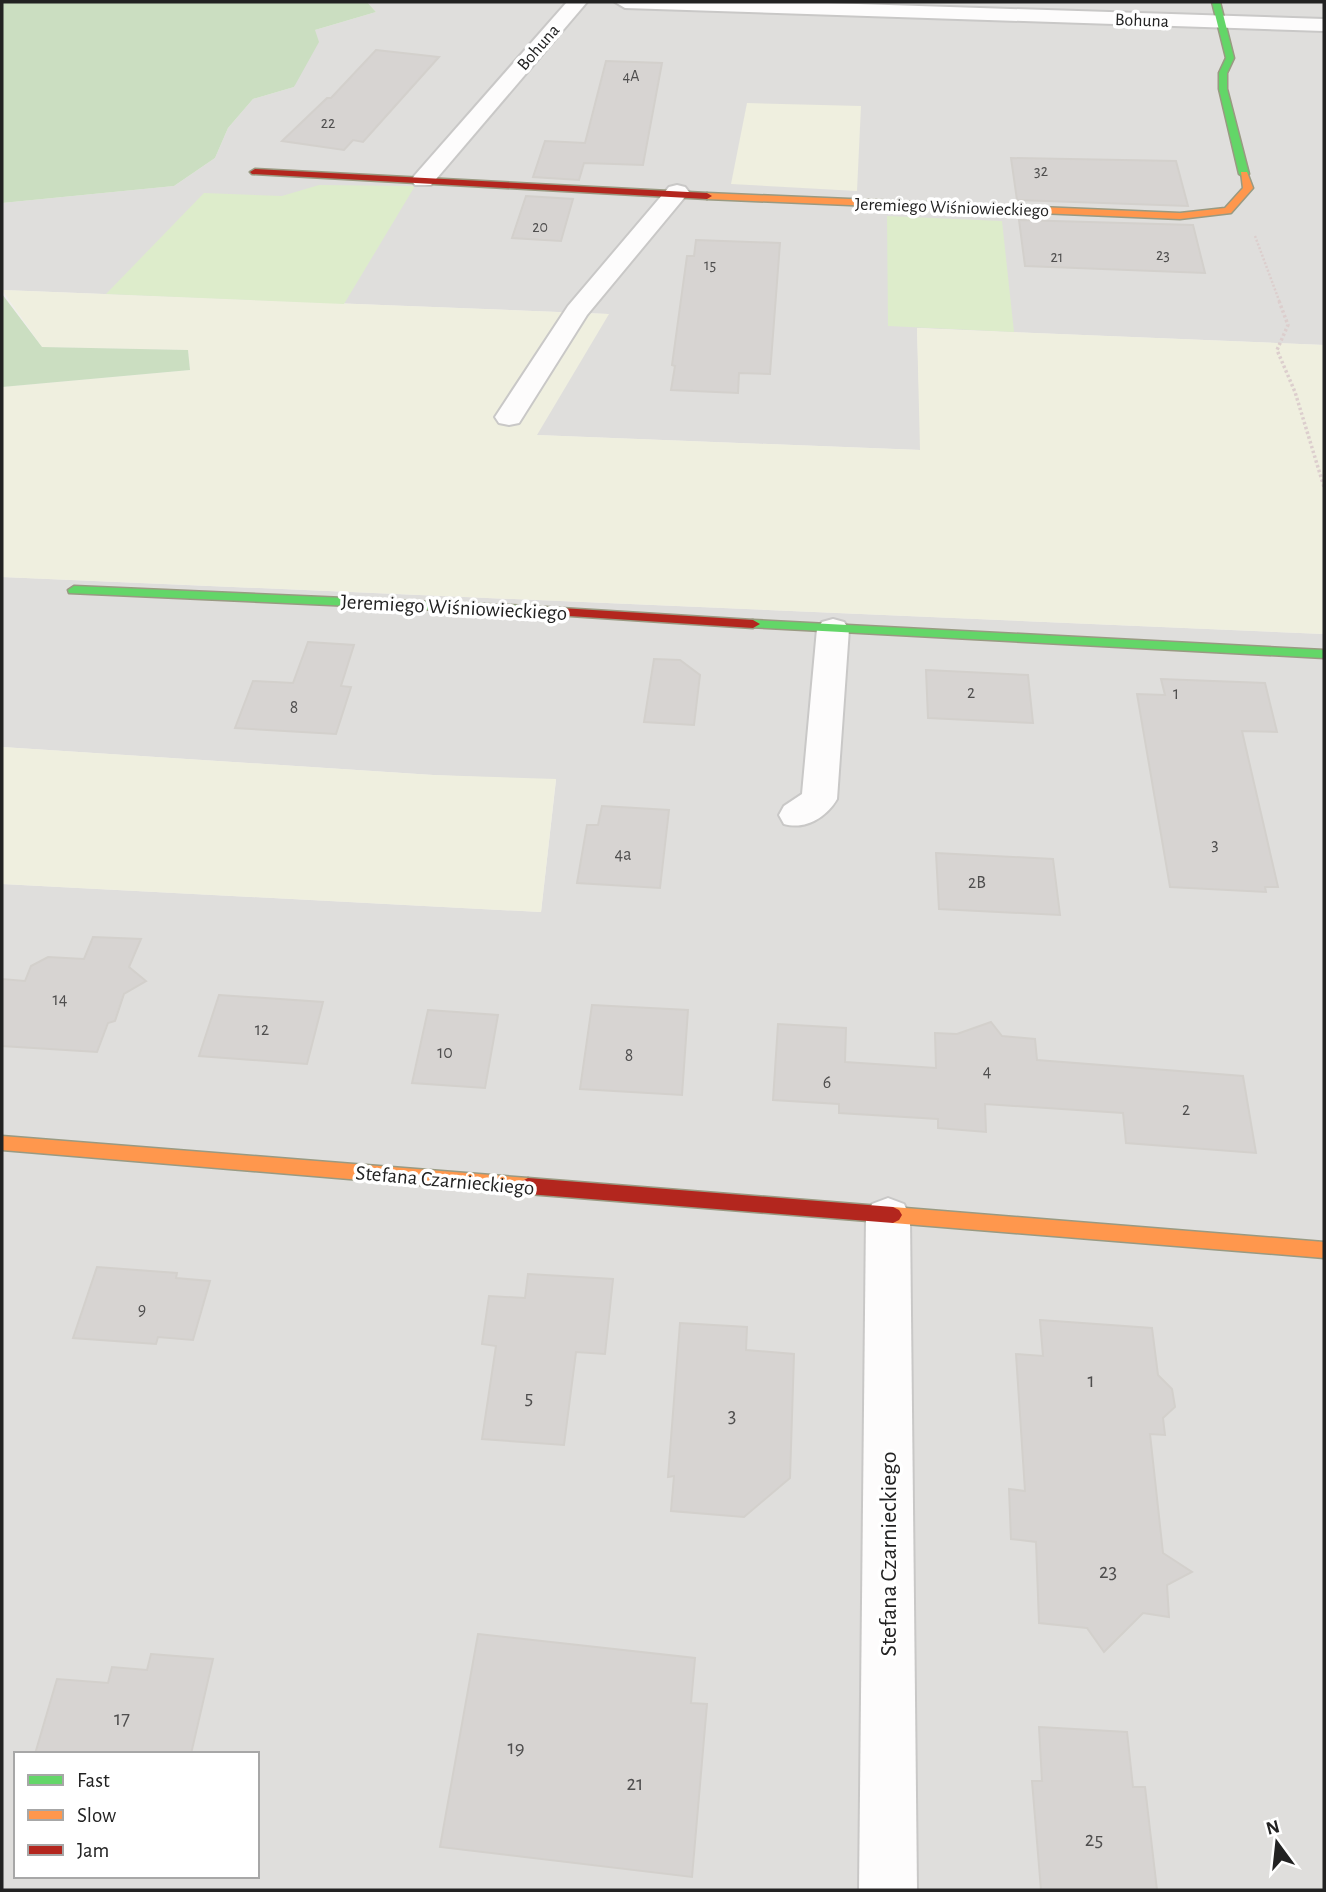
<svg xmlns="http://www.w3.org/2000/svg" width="1326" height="1892" font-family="'Alegreya Sans',sans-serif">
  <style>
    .residential { fill: #dfdedc; fill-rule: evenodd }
    .farmland { fill: #efefdf }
    .grass { fill: #ddeccb }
    .forest { fill: #cbdec1 }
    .building { fill: #d7d4d2; stroke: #d3d0cc; stroke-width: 2 }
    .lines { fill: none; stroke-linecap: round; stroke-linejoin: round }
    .street-casing { stroke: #c9c8c7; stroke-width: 4 }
    .fast-casing { stroke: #999a82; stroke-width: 3 }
    .slow-casing { stroke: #999a82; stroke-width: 3 }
    .jam-casing { stroke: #999a82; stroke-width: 3 }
    .path-far1 { stroke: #dccecd; stroke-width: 2.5; stroke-dasharray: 2 2; stroke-linecap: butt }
    .path { stroke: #dccecd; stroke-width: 3.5; stroke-dasharray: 2.5 2.5; stroke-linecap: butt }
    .street { fill: #fdfcfc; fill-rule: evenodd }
    .fast { fill: #63d668; fill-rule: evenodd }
    .slow { fill: #ff974d; fill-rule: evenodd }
    .jam { fill: #b3261e; fill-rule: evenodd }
    .labels { text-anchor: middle; stroke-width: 7; stroke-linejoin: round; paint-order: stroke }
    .far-number-label { font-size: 16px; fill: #4f4e4e }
    .far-street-label { font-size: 18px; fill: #222; stroke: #fff }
    .number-label { font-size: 18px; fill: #4f4e4e }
    .street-label { font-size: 21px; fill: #222; stroke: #fff }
    .near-number-label { font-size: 21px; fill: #4f4e4e }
    .near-street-label { font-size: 24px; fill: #222; stroke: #fff }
  </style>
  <rect width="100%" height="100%" fill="#f0eeeb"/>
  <g class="residential">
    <path d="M367,2H1324V345L917,328L921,450L536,435L608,314L2,290V203L174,186L215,158L228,128L253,99L294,87L315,30L376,12Z"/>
    <path d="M2,577L1324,634V1890H2V884L541,912L556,780L433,775L2,747ZM16,1754H257V1876H16Z"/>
  </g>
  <g class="farmland">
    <path d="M747,103L861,106L857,191L731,184Z"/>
    <path d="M2,290L609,314L537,435L920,450L917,328L1324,345V634L2,577V387L190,370L188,350L42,347Z"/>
    <path d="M2,747L433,775L556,779L541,912L2,884Z"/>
  </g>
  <g class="grass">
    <path d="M319,185L415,186L344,304L106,294L204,193L282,196Z"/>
    <path d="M887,216L1002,221L1014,332L888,326Z"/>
  </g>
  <g class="forest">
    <path d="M2,2H367L376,12L315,30L319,42L294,87L253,99L228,128L215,158L174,186L2,203Z"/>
    <path d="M2,294L42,347L188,350L190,370L2,387Z"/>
  </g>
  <g class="building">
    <path d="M376,50L439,57L363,142L353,140L344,150L282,141L327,98H331Z"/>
    <path d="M606,61L662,63L643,165L584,163L579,180L533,177L545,141L585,143Z"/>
    <path d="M1011,158L1176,161L1188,206L1017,200Z"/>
    <path d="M526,196L573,199L561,241L512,238Z"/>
    <path d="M1019,220L1193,225L1205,273L1025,266Z"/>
    <path d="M696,240L780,243L770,374L739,373L738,393L671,390L675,366L672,365L687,256H694Z"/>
    <path d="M308,642L354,645L341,686L351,687L336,734L235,728L253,681L293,683Z"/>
    <path d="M654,659L680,660L700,675L694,725L644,722Z"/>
    <path d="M926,670L1028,675L1033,723L928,718Z"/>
    <path d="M1161,679L1265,683L1277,732L1242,731L1278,887H1265L1266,892L1170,887L1137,694L1165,695Z"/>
    <path d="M602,806L669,810L660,888L577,883L587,825H598Z"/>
    <path d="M936,853L1053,859L1060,915L939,909Z"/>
    <path d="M93,937L141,939L129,967L146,981L124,994L115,1021L108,1023L97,1052L2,1046V979L25,981L31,966L48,957L84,959Z"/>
    <path d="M219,995L323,1002L307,1064L199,1056Z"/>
    <path d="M592,1005L688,1010L682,1095L580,1089Z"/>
    <path d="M428,1010L498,1015L485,1088L412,1083Z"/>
    <path d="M991,1022L1002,1036L1035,1039L1037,1060L1243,1076L1256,1153L1126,1143L1123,1113L985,1104L986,1132L938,1128V1119L839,1113V1104L773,1100L778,1024L846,1028L845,1062L936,1068L935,1033L957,1034Z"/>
    <path d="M97,1267L177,1273L176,1278L210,1281L193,1340L158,1337L156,1344L73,1338Z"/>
    <path d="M528,1274L613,1279L605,1354L576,1352L564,1445L482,1439L496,1346L482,1344L489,1296L525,1298Z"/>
    <path d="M1040,1320L1152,1328L1158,1375L1172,1389L1175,1407L1163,1418L1165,1435L1150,1434L1163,1553L1192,1572L1167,1585L1169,1617L1143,1613L1104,1652L1087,1628L1039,1623L1036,1542L1011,1539L1009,1489L1025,1491L1016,1354L1043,1356Z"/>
    <path d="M680,1323L747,1327L746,1350L794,1354L790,1478L744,1517L671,1511L674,1476L668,1477Z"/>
    <path d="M478,1634L695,1658L691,1703L707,1704L692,1877L440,1847Z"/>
    <path d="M151,1654L213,1659L191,1754H35L57,1679L108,1683L112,1667L147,1670Z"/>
    <path d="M1039,1727L1127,1732L1133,1787H1145L1157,1890H1041L1032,1781H1042Z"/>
  </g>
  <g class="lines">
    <g class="street-casing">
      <g id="street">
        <path d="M567,2H587L431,185H415L411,180L415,175Z"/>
        <path d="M615,2H797L1324,19V31L625,8Z"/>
        <path d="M677,185L685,187L689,192L587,315L519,423L509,425L499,423L495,417L568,306L669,187Z"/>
        <path d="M833,619L844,622L849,629L837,799C826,818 805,830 784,824L779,815L784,806L802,794L817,629L822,622Z"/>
        <path d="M888,1198L904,1204L910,1217L917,1890H859L866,1217L872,1204Z"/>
      </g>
    </g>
    <g class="fast-casing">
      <g id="fast">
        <path d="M1212,2H1220L1234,58L1227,73V89L1249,174L1244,177L1239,174L1219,89V73L1226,58Z"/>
        <path d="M74,586L529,606L535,610L529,614L69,593L68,590Z"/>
        <path d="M753,620L1324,650V658L748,627V621Z"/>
      </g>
    </g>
    <g class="slow-casing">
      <g id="slow">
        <path d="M1241,172H1247L1253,188L1231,213L1180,219L707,199L702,196L707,193L1180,213L1225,208L1243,188Z"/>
        <path d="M2,1136L528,1178L534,1181L537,1186L534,1191L528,1194L2,1150Z"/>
        <path d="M893,1207L1324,1242V1258L893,1223L887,1220L884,1215L887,1210Z"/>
      </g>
    </g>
    <g class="jam-casing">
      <g id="jam">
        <path d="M255,169L707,193L712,196L707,199L252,174L250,172Z"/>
        <path d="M529,606L753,620L760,624L753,628L524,613V607Z"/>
        <path d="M528,1178L893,1207L899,1210L902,1215L899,1220L893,1223L528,1194L522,1191L519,1186L522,1181Z"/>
      </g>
    </g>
    <path class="path-far1" d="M1255,236L1280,303"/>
    <path class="path" d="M1279,301L1288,325L1277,350L1295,392L1324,487"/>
    <use href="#street" class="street"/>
    <use href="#fast" class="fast"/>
    <use href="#slow" class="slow"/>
    <use href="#jam" class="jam"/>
  </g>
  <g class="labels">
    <g class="far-number-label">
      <text x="631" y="81">4A</text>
      <text x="328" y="128">22</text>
      <text x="1041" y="176">32</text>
      <text x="540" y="232">20</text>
      <text x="1163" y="260">23</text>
      <text x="1057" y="262">21</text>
      <text x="710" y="270">15</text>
    </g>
    <g class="far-street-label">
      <text transform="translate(1142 20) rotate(2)" y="6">Bohuna</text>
      <text transform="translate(538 47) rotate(-49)" y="6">Bohuna</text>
      <text transform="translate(952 207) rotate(2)" y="6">Jeremiego Wiśniowieckiego</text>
    </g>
    <g class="number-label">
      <text x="971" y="698">2</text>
      <text x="1176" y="699">1</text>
      <text x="294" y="713">8</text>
      <text x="1215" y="850">3</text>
      <text x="623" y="860">4a</text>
      <text x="977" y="888">2B</text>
      <text x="60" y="1005">14</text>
      <text x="262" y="1035">12</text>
      <text x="445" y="1058">10</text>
      <text x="629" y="1061">8</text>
      <text x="987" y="1077">4</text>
      <text x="827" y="1088">6</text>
      <text x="1186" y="1115">2</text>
      <text x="142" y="1315">9</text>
    </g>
    <g class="street-label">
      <text transform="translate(454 607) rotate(3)" y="7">Jeremiego Wiśniowieckiego</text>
      <text transform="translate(445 1180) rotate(5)" y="7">Stefana Czarnieckiego</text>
    </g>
    <g class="near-number-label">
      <text x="1091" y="1387">1</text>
      <text x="529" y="1404">5</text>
      <text x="732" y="1422">3</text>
      <text x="1108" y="1578">23</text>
      <text x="122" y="1725">17</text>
      <text x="516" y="1754">19</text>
      <text x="635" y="1790">21</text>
      <text x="1094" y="1846">25</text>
    </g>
    <g class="near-street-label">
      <text transform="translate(888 1554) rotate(-90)" y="8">Stefana Czarnieckiego</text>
    </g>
  </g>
  <rect width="1326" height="1892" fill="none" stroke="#222222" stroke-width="7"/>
  <rect x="14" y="1752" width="245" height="126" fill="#ffffff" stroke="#a7a7a7" stroke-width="2"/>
  <rect x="28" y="1775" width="35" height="10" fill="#63d668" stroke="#a7a7a7" stroke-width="2"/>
  <text x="77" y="1787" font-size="21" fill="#222222">Fast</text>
  <rect x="28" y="1810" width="35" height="10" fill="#ff974d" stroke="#a7a7a7" stroke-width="2"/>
  <text x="77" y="1822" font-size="21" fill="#222222">Slow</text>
  <rect x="28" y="1845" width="35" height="10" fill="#b3261e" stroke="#a7a7a7" stroke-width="2"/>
  <text x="77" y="1857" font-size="21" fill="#222222">Jam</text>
  <g transform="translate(1277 1843) rotate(345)" stroke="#ffffff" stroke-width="5" paint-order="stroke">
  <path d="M0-5L12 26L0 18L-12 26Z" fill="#222222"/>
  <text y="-10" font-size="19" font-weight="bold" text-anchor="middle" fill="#222222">N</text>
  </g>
</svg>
